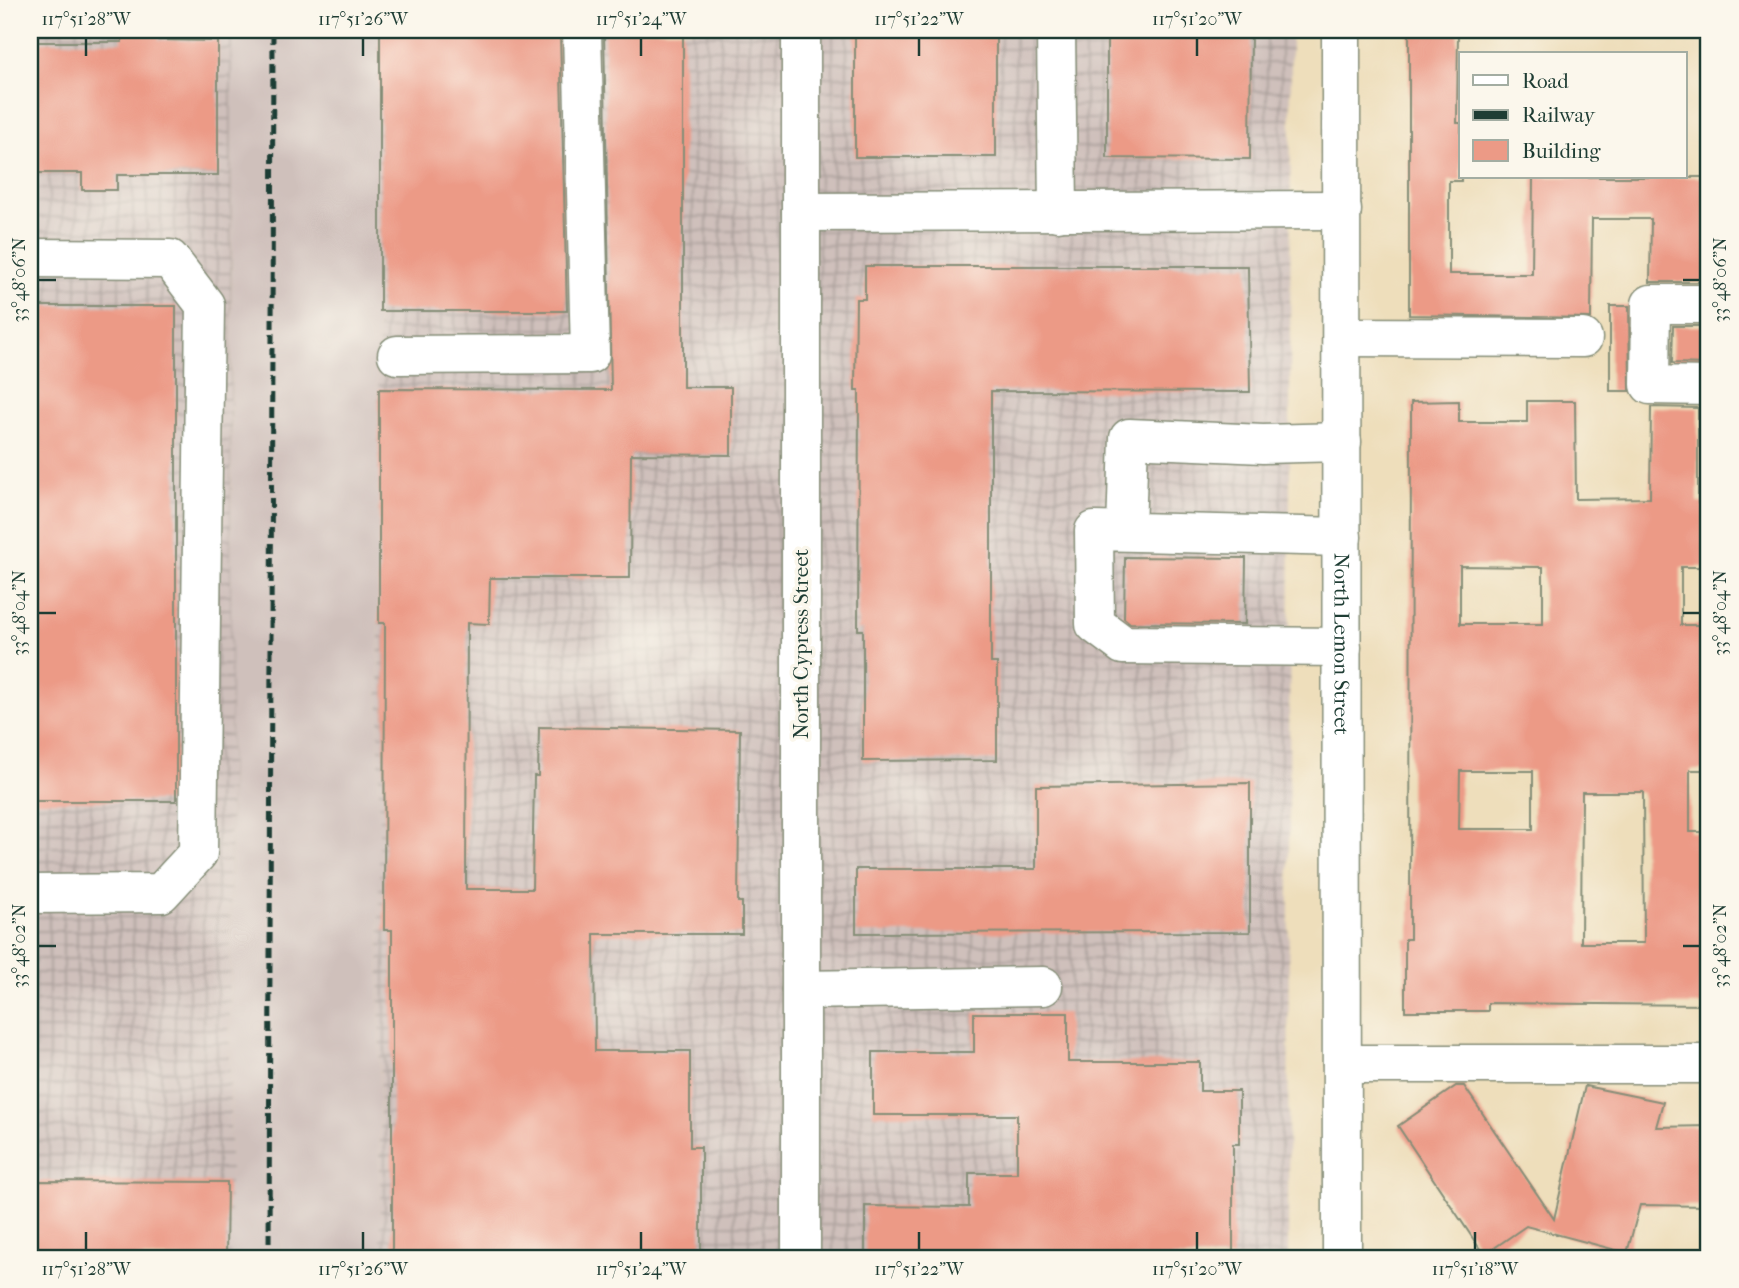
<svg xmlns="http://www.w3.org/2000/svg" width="1739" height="1288" font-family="'IM FELL French Canon',serif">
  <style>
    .industrial { fill: url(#industrial-grid) }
    .railway { fill: #cfc0bb }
    .building { fill: #ec9a86; fill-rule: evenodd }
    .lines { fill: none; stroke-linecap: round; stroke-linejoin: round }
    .minor-casing { stroke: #868e78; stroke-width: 41 }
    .minor { stroke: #fff; stroke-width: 38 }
    .rail { stroke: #1f3d34; stroke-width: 5; stroke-dasharray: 10 5; stroke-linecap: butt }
    .ticks { fill: none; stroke: #1f3d34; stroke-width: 2.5 }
    .labels { text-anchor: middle; stroke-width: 7; stroke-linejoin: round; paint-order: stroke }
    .street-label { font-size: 21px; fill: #1f3d34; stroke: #fbf7ec }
    .neatline { fill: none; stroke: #1f3d34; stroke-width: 2.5 }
    .ticks-label { font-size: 18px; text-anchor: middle; fill: #1f3d34 }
  </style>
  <defs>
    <pattern id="industrial-grid" width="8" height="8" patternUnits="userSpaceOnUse" patternTransform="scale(1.75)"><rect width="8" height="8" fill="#cfc0bb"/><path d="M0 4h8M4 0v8" fill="none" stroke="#a79d99"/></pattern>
  </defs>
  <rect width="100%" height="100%" fill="#fbf7ec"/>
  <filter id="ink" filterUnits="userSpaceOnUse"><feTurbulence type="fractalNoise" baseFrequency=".0143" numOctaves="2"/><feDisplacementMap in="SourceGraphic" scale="14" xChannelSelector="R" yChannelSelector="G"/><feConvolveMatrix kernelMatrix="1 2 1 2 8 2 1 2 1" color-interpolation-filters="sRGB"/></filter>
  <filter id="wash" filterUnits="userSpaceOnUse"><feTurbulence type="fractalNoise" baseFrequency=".00686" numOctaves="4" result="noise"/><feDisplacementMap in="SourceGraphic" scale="28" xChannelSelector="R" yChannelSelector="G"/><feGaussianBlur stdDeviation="1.57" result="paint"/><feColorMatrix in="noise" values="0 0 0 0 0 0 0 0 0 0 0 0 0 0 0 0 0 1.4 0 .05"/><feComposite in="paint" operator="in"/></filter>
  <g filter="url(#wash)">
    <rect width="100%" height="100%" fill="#eedebb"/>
    <g class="industrial">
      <path d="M30,30H232L230,1258H30Z"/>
      <path d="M377,30H1291L1288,1258H380Z"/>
    </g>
    <path class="railway" d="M232,30H377L380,1258H230Z"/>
    <g id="blocks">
      <g class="building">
        <path d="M122,30H159V40L218,41V175H117V190H82V173H30V42H122Z"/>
        <path d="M610,30H683V387H731V455L631,454L630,578H490L489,624L467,623L466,889H532L534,776H538L539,727L740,730L738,902H742V934H594L595,1051H690V1147H701V1258H392V930H384L385,623H379V389L611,390L604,33H610Z"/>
        <rect x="855" y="30" width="141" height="127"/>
        <path d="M1107,30H1251L1250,159L1107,158Z"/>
        <path d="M1409,30H1458L1457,123H1461V181H1449V274H1532L1533,177H1709V282H1650L1651,219H1592L1591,318L1409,315Z"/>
        <path d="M380,33H560L567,311H380Z"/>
        <path d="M865,266H1248L1250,392L991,391V663H997V760L863,761V630H858L859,390H855L856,299H865Z"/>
        <rect x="30" y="306" width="146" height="495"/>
        <path d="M1610,306H1629L1630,391H1610Z"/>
        <path d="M1673,326H1709V364L1672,363Z"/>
        <path d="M1459,401V422H1527V401H1575L1576,499L1650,498L1651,407L1698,408V503H1709V567H1681V625H1709V770H1690V832H1709L1708,1005L1488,1003V1011H1405V939H1410L1411,402ZM1460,566L1543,567V624H1460ZM1460,771H1533V829H1459ZM1582,792H1643L1644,943H1581Z"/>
        <path d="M1125,557L1246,558L1245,624L1130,623L1124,618Z"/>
        <path d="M1250,783V932L856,933V869H1036V786Z"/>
        <path d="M974,1013H1068V1062H1200V1091H1239V1144H1233V1257L865,1258V1206L969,1207V1173H1017V1115H873V1052H974Z"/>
        <path d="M1456,1086H1464L1554,1219L1585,1086L1663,1102L1656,1127L1709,1126V1206L1640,1205L1627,1253L1526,1226L1484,1255L1398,1126Z"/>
        <path d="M30,1181L227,1182L226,1258H30Z"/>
      </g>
    </g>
  </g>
  <g filter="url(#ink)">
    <use href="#blocks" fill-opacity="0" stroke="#868e78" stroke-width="2"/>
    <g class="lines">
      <g class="minor-casing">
        <g id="minor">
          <path d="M801,30V1258"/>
          <path d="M1056,30L1058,212"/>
          <path id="s1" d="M1341,30L1342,1258"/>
          <path d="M801,212L1342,210"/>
          <path d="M30,258L170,259L205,305L198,853L161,893L30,894"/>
          <path d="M1709,304H1651L1650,385L1709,386"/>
          <path d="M1342,337L1583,338"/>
          <path d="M397,355L590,354L582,30"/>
          <path d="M1126,531L1129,438L1263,444L1342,442"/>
          <path d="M1342,537L1094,531L1095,624L1123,645L1342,647"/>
          <path d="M801,990L1043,986"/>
          <path d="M1342,1064H1709"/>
        </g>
      </g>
      <use href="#minor" class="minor"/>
      <path class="rail" d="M269,1258L273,30"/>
    </g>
  </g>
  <path class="ticks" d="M86,38V56M363,38V56M641,38V56M919,38V56M1197,38V56M38,280H56M1683,280H1700M38,613H56M1683,613H1700M38,946H56M1683,946H1700M86,1232V1250M363,1232V1250M641,1232V1250M919,1232V1250M1197,1232V1250M1475,1232V1250"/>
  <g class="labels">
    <g class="street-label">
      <text transform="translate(801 644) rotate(-90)" y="7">North Cypress Street</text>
      <text dy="7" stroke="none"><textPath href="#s1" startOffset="614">North Lemon Street</textPath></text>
    </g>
  </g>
  <rect width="1739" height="1288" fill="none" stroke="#fbf7ec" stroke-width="77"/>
  <rect x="1459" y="52" width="228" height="126" fill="#fbf7ec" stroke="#a3ada2" stroke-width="2"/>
  <rect x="1473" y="75" width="35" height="10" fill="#ffffff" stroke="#a3ada2" stroke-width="2"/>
  <text x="1522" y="88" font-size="21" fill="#1f3d34">Road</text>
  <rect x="1473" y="110" width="35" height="10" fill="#1f3d34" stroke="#a3ada2" stroke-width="2"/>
  <text x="1522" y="122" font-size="21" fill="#1f3d34">Railway</text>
  <rect x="1473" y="140" width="35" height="21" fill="#ec9a86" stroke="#a3ada2" stroke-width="2"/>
  <text x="1522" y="158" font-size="21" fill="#1f3d34">Building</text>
  <rect x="38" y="38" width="1662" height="1212" class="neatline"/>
  <g class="ticks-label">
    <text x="86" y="25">117°51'28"W</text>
    <text x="363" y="25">117°51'26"W</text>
    <text x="641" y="25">117°51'24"W</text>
    <text x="919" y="25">117°51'22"W</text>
    <text x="1197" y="25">117°51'20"W</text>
    <text transform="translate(19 280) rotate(-90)" y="6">33°48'06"N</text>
    <text transform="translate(1720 280) rotate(-90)" y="6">33°48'06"N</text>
    <text transform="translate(19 613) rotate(-90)" y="6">33°48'04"N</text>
    <text transform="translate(1720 613) rotate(-90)" y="6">33°48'04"N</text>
    <text transform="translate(19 946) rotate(-90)" y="6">33°48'02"N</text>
    <text transform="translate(1720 946) rotate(-90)" y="6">33°48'02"N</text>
    <text x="86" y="1275">117°51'28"W</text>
    <text x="363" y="1275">117°51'26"W</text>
    <text x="641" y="1275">117°51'24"W</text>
    <text x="919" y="1275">117°51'22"W</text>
    <text x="1197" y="1275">117°51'20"W</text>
    <text x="1475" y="1275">117°51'18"W</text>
  </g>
</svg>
